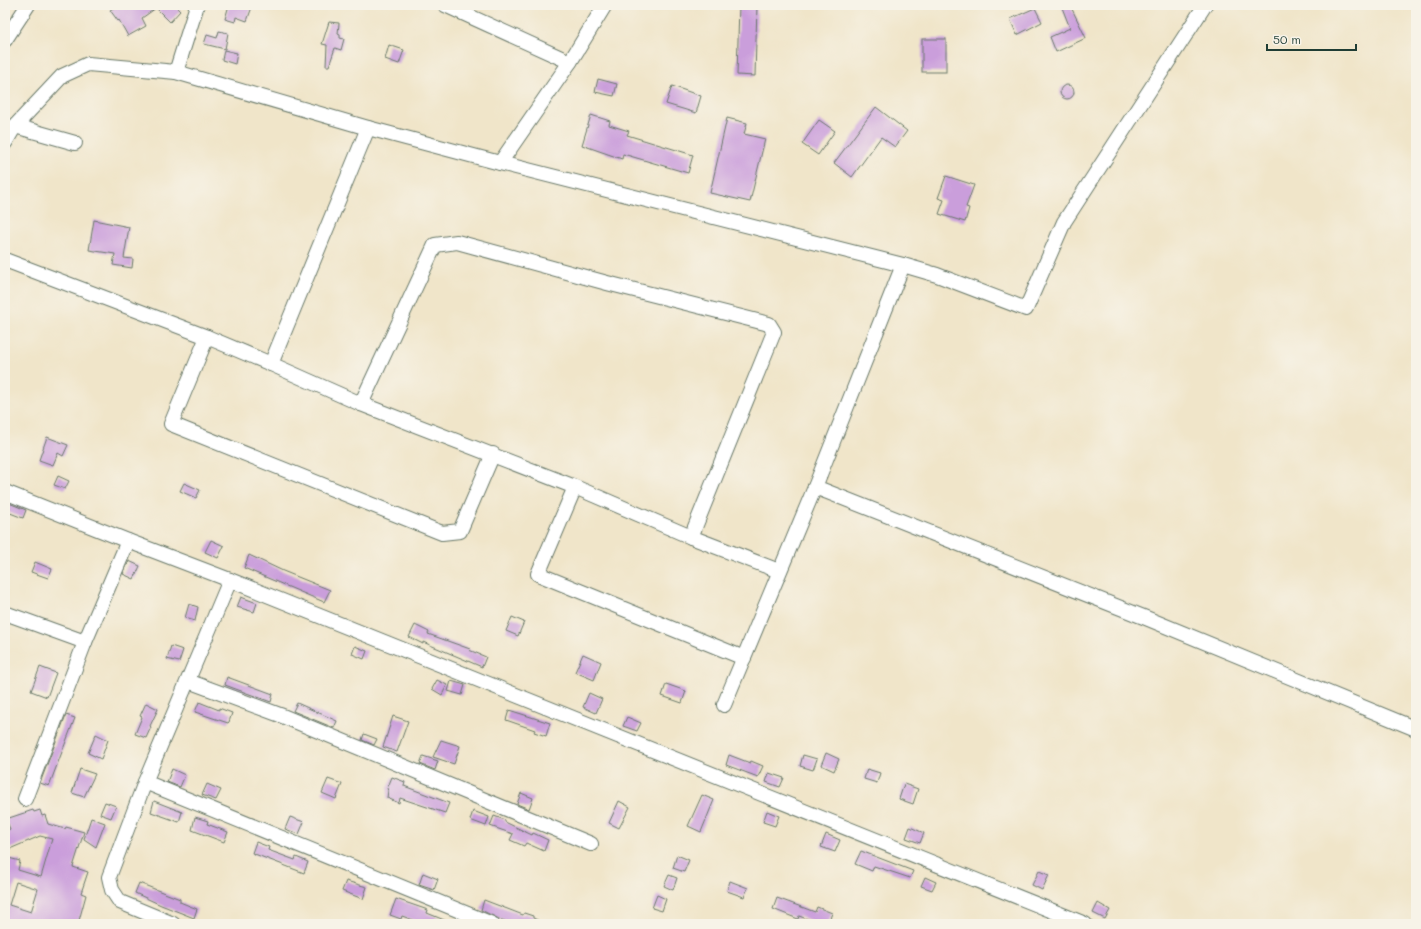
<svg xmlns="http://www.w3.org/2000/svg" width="1421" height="929" font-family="Mali,sans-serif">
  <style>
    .building { fill: #ca9edb; fill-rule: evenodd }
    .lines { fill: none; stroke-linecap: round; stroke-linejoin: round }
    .minor-casing { stroke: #687868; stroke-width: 16 }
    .minor { stroke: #fff; stroke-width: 14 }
  </style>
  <rect width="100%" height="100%" fill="#f7f3e8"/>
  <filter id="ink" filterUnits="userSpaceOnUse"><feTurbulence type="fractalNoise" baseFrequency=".025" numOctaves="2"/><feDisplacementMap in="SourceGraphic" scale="8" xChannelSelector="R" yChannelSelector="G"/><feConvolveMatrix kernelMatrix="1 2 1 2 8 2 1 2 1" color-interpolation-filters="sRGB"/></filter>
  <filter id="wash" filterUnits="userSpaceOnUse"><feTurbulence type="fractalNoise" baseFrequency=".012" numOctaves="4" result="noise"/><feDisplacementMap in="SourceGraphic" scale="16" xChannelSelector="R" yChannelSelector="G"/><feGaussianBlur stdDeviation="0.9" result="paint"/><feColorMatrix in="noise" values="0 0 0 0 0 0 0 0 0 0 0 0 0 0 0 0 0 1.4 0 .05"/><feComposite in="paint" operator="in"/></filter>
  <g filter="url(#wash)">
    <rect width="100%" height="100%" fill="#f0e5c9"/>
    <g id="blocks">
      <g class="building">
        <path d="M118,5H174L180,11L170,22L156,8L142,18L146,26L128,36L119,20L118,21L110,10Z"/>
        <path d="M229,5H245L252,7L247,21L236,17L235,22L225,19Z"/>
        <path d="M739,5H757L755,76L737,75Z"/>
        <path d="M1061,5H1070L1086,38L1056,52L1050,37L1070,28Z"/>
        <path d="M1035,8L1042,22L1017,35L1010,19Z"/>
        <path d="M329,22L339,23L338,34L340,35V38L344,39L341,50L335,48L329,66H326L327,45L322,44Z"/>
        <path d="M219,31L228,33L225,49L204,44L207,35L217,38Z"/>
        <rect x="922" y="39" width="24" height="33"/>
        <path d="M389,45L404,50L399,64L385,59Z"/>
        <path d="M224,50L237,53L235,64L222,60Z"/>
        <path d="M598,79L617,84L614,96L595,92Z"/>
        <circle cx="1067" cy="92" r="7"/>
        <path d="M672,86L701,96L696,113L666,104Z"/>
        <path d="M876,107L907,131L895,147L881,137L852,177L834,163Z"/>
        <path d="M591,115L610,121L609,125L629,131L627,135L693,155L688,173L623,154L622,159L582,145Z"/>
        <path d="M727,118L747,123L744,134L765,139L750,202L710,193Z"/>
        <path d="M819,120L835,131L818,155L802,144Z"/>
        <path d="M946,176L974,185L966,207L969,208L965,222L939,214L944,200L938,198Z"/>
        <path d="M94,220L129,227L124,258L133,259L132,268L113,265L115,254L89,250Z"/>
        <path d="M47,437L68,445L63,456L58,453L53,465L39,460Z"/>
        <path d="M58,476L69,481L65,489L54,485Z"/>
        <path d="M184,483L200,490L196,498L180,491Z"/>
        <path d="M9,503L26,510L23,518L5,511Z"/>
        <path d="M211,540L224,546L218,558L205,552Z"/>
        <path d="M249,555L283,571L330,590L324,602L244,568Z"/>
        <path d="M129,561L140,566L134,579L123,574Z"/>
        <path d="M35,562L52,569L48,578L31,572Z"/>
        <path d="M241,597L257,603L254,612L237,607Z"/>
        <path d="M189,604L198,607L195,621L185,618Z"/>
        <path d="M512,617L524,622L518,636L506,631Z"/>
        <path d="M415,625L429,632L428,634L470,649L469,650L486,657L482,667L423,642V644L409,637Z"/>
        <path d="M171,646L183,650L179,662L167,659Z"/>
        <path d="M355,646L367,651L364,659L352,654Z"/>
        <path d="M583,654L601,662L594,680L575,672Z"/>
        <path d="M40,667L56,673L47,697L31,691Z"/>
        <path d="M227,677L273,694L271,702L225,685Z"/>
        <path d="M437,680L447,685L442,695L432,689Z"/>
        <path d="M451,681L465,685L462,695L448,691Z"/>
        <path d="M666,684L686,691L682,703L662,696Z"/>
        <path d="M589,693L602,699L596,713L583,707Z"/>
        <path d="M199,702L219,710V708L232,713L229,722L228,723L195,712Z"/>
        <path d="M146,703L158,709L150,726L151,727L146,738L135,734L142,717L140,716Z"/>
        <path d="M297,703L337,721L334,728L293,711Z"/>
        <path d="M509,710L550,723L546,736L534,732L535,730L506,720Z"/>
        <path d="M66,715L75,718L49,786L40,783Z"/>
        <path d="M393,716L408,721L397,752L383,747Z"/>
        <path d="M627,717L641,723L637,731L623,726Z"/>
        <path d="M96,734L108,740L101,759L88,753Z"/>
        <path d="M364,734L377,739L374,745L362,740Z"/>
        <path d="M441,740L460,746L454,764L433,757Z"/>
        <path d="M826,753L839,759L834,771L821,765Z"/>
        <path d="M729,755L750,763L751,761L763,766L758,777L726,765Z"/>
        <path d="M803,755L817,759L813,770L800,766Z"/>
        <path d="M423,756L438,761L435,770L420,764Z"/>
        <path d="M80,769L95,774L84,797L72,793Z"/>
        <path d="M172,769L185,775L180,787L167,782Z"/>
        <path d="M867,769L880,773L877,783L864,779Z"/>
        <path d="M769,773L784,778L780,787L766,782Z"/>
        <path d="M392,777L405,782L404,786L449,803L445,813L400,798L399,803L387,798L388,790L387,789Z"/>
        <path d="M328,779L342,784L336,799L322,793Z"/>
        <path d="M207,784L221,790L216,800L202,795Z"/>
        <path d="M904,784L918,789L913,804L899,799Z"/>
        <path d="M521,793L533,798L529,809L517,804Z"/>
        <path d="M702,795L714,800L701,832L688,826Z"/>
        <path d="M154,801L182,812L179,822L151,812Z"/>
        <path d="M619,801L630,807L619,828L609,823Z"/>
        <path d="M105,802L116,806L111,818L100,814Z"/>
        <path d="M33,810L34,812L40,810L42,816L45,815L48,824L65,829L66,827L84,832L73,867L88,872L81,893L86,895L78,924H5V857L20,861L18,870L41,877L52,839L40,836L5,851V832L10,829L6,819ZM16,882L38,889L31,912L9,905Z"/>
        <path d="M473,811L489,817L486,826L470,820Z"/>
        <path d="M767,811L779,816L775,826L763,822Z"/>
        <path d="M494,816L505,820V822L532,835L533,833L548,840L544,851L526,843L524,846L510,840L513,834L490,826Z"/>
        <path d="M195,817L208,821L207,824L228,832L224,842L192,830Z"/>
        <path d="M290,817L304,822L299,834L285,829Z"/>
        <path d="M91,818L105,823L96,847L84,839Z"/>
        <path d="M910,827L924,833L920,843L906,838Z"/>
        <path d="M826,834L840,840L835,852L821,847Z"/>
        <path d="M256,842L269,847L268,850L295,860L296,857L308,862L304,873L252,853Z"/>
        <path d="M861,851L913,871L910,878L874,866L872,871L855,864Z"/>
        <path d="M677,855L689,860L684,872L673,868Z"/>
        <path d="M1039,871L1049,875L1042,890L1032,885Z"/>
        <path d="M423,873L438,879L434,890L419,885Z"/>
        <path d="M669,875L677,878L673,890L664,886Z"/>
        <path d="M925,877L936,882L932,890L921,886Z"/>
        <path d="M346,881L367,887L363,899L342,891Z"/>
        <path d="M730,881L748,888L744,897L727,891Z"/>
        <path d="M139,883L180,899V902L197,909L194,918L161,905L135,893Z"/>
        <path d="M657,895L666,899L662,911L652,908Z"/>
        <path d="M777,898L815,912L817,907L832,913L828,924H820L799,916L798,919L773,909Z"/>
        <path d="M396,899L428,910L427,913L454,924H424L402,916L401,919L390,915Z"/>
        <path d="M484,900L523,915L524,913L533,916V918L544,923V924H513L499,919L481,910Z"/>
        <path d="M1098,903L1110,910L1105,919L1093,913Z"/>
      </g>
    </g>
  </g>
  <g filter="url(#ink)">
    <use href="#blocks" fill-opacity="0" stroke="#687868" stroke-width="1"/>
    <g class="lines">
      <g class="minor-casing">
        <g id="minor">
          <path d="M445,5L570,62"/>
          <path d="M5,40L28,5"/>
          <path d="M176,72L197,5"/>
          <path d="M15,126L75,143"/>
          <path d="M5,143L15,126L62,76L88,64L176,72L368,128L500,163L570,62L605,5"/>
          <path d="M500,163L903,265L937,275L1026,309L1064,222L1205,5"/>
          <path d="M5,260L207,337L271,364L361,404L575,487L691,537L779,571"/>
          <path d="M207,337L171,424L442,533L460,531L493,454"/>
          <path d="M271,364L368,128"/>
          <path d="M361,404L435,245L457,242L607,283L769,324L774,332L691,537"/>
          <path d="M575,487L538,574L744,658"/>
          <path d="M815,487L1146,618L1416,729"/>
          <path d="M5,492L128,541"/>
          <path d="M5,613L85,642"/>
          <path d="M188,681L280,715L591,844"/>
          <path d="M724,705L815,487L903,265"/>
          <path d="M145,782L492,924"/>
          <path d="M25,799L85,642L128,541L230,580L1085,924"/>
          <path d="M173,924L120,902L112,890L109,877L145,782L230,580"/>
        </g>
      </g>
      <use href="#minor" class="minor"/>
    </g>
  </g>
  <rect width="1421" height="929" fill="none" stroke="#f7f3e8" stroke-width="20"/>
  <path d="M1267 44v6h89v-6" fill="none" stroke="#1f3d34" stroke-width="2"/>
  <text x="1273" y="44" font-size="12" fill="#1f3d34" stroke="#f7f3e8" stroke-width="3" paint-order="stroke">50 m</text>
</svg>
